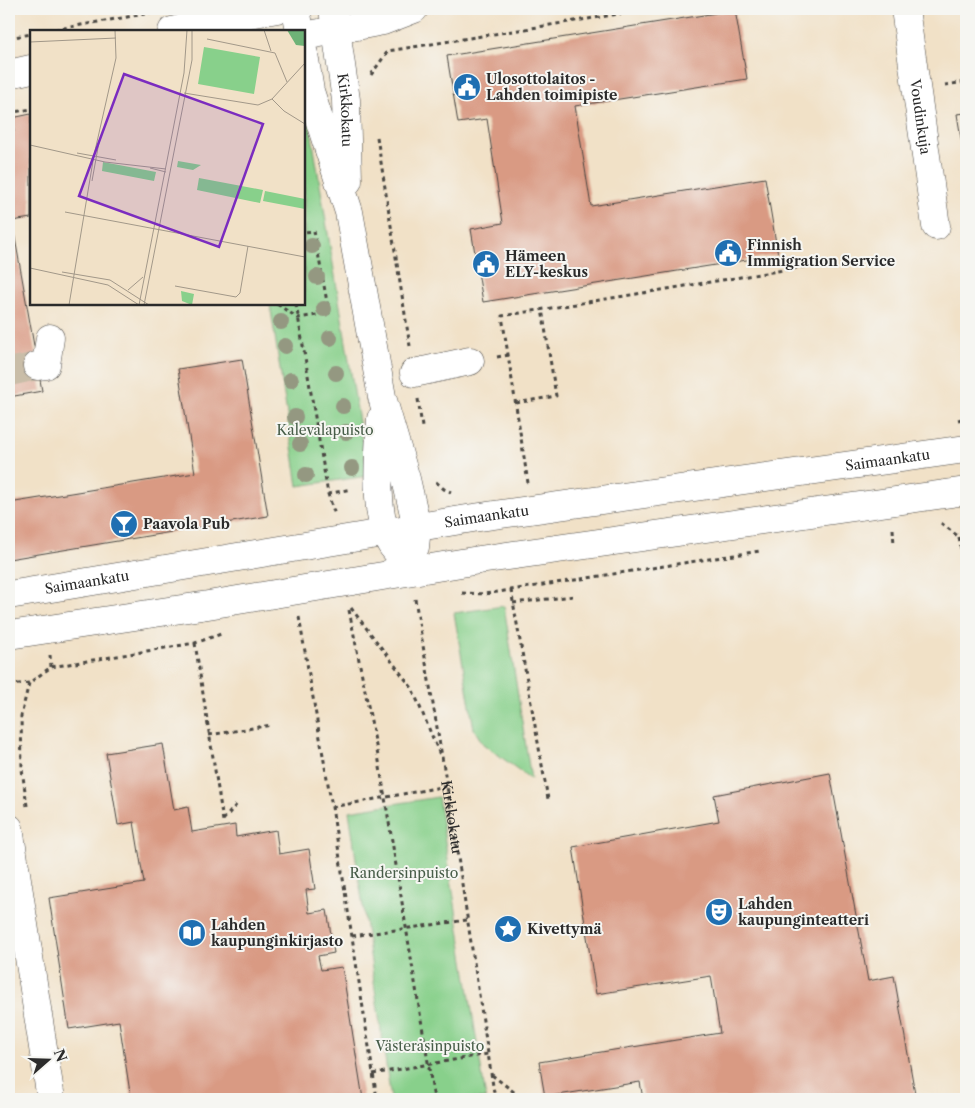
<svg xmlns="http://www.w3.org/2000/svg" width="975" height="1108" font-family="'Libre Caslon Text',serif">
  <style>
    .green { fill: #88d08b; stroke: #5a7e5b }
    .building { fill: #d99a83 }
    .lines { fill: none; stroke-linecap: round; stroke-linejoin: round }
    .minor-tunnel { stroke: #c9bda8; stroke-width: 28; stroke-dasharray: 28 14; stroke-linecap: butt }
    .minor-casing { stroke: #494642; stroke-width: 29 }
    .major-casing { stroke: #494642; stroke-width: 29 }
    .path { stroke: #494642; stroke-width: 3; stroke-dasharray: 4 4; stroke-linecap: butt }
    .minor { stroke: #fff; stroke-width: 28 }
    .major { stroke: #fff; stroke-width: 28 }
    .tree { fill: #949881 }
    .labels { text-anchor: middle; stroke-width: 4; stroke-linejoin: round; paint-order: stroke }
    .poi-label { font-size: 14px; font-weight: bold; fill: #2b2b2b; stroke: #f6f6f2; text-anchor: start }
    .street-label { font-size: 14px; fill: #2b2b2b; stroke: #f6f6f2 }
    .park-label { font-size: 14px; fill: #475d48; stroke: #f6f6f2 }
    .inset-road { fill: none; stroke: #a29889; stroke-width: 1 }
    .view { fill: #7b2cbf; fill-opacity: 0.15; stroke: #7b2cbf; stroke-width: 2.5 }
    .inset-edge { fill: none; stroke: #2b2b2b; stroke-width: 2.5 }
  </style>
  <rect width="100%" height="100%" fill="#f6f6f2"/>
  <filter id="ink" filterUnits="userSpaceOnUse"><feTurbulence type="fractalNoise" baseFrequency=".02" numOctaves="2"/><feDisplacementMap in="SourceGraphic" scale="10" xChannelSelector="R" yChannelSelector="G"/><feConvolveMatrix kernelMatrix="1 2 1 2 8 2 1 2 1" color-interpolation-filters="sRGB"/></filter>
  <filter id="wash" filterUnits="userSpaceOnUse"><feTurbulence type="fractalNoise" baseFrequency=".0096" numOctaves="4" result="noise"/><feDisplacementMap in="SourceGraphic" scale="20" xChannelSelector="R" yChannelSelector="G"/><feGaussianBlur stdDeviation="1.12" result="paint"/><feColorMatrix in="noise" values="0 0 0 0 0 0 0 0 0 0 0 0 0 0 0 0 0 1.4 0 .05"/><feComposite in="paint" operator="in"/></filter>
  <g filter="url(#wash)">
    <rect width="100%" height="100%" fill="#f1e1c7"/>
    <g class="green">
      <path d="M304,88L368,476L298,486L270,304H304Z"/>
      <path d="M504,606L531,779L483,744L474,729L454,613Z"/>
      <path d="M438,797L486,1099H391L349,811Z"/>
    </g>
    <g id="blocks">
      <g class="building">
        <path d="M735,10L747,79L575,106L591,206L765,178L778,255L483,302L471,229L503,223L487,119L458,123L447,56Z"/>
        <path d="M966,113V163H965L957,114Z"/>
        <path d="M31,114V218L12,221L42,391L9,397V133L14,132L12,118Z"/>
        <path d="M242,359L268,516L9,559V503L195,473L178,369Z"/>
        <path d="M163,744L174,810L188,807L192,832L235,825L236,837L276,830L279,854L309,849L315,889L306,890L309,913L327,910L334,953L318,956L321,970L342,967L363,1099H131L119,1021L69,1029L49,898L144,883L134,822L118,825L106,753Z"/>
        <path d="M830,773L868,981L894,976L916,1099H643L640,1082L545,1097L539,1062L720,1033L711,976L596,994L573,847L719,821L714,795Z"/>
      </g>
    </g>
  </g>
  <g filter="url(#ink)">
    <use href="#blocks" fill-opacity="0" stroke="#494642" stroke-width="1"/>
    <g class="lines">
      <path class="minor-tunnel" d="M9,372L37,366"/>
      <g class="minor-casing">
        <g id="minor">
          <path d="M296,9L300,31"/>
          <path id="s2" d="M333,9L346,100L348,181"/>
          <path id="s3" d="M905,9L936,226"/>
          <path d="M172,31L206,22L277,9"/>
          <path d="M304,36L383,21L414,9"/>
          <path d="M304,54L310,91L349,212L382,397L406,479L417,527L415,547L408,561L391,573"/>
          <path d="M9,74L31,69"/>
          <path d="M37,366L46,365L50,338"/>
          <path d="M414,373L470,361"/>
          <path d="M381,419C379,452 372,519 393,547C400,557 413,563 424,568"/>
          <path d="M9,828L51,1099"/>
        </g>
      </g>
      <g class="major-casing">
        <g id="major">
          <path id="s4" d="M9,595L473,518L966,449"/>
          <path d="M9,635L208,605L479,560L966,491"/>
        </g>
      </g>
      <g class="path">
        <path d="M47,31L150,13"/>
        <path d="M9,38L31,34"/>
        <path d="M371,75L388,51L650,9"/>
        <path d="M945,85L966,82"/>
        <path d="M9,113L31,109"/>
        <path d="M377,137L410,346"/>
        <path d="M277,304L298,318L329,313L314,231L304,232"/>
        <path d="M296,304L328,494L335,515"/>
        <path d="M497,357L509,355"/>
        <path d="M418,399L422,427"/>
        <path d="M516,403L556,396L542,309"/>
        <path d="M958,420L966,418"/>
        <path d="M436,482L444,489L451,492"/>
        <path d="M528,483L502,316L808,266"/>
        <path d="M328,494L351,489"/>
        <path d="M941,523L959,537L966,536"/>
        <path d="M893,529L894,545"/>
        <path d="M959,537L966,577"/>
        <path d="M511,590L548,799"/>
        <path d="M462,593L485,594L511,590L760,551"/>
        <path id="s1" d="M415,599L447,786L495,1099"/>
        <path d="M513,603L574,596"/>
        <path d="M351,608L412,688L440,755"/>
        <path d="M349,610L379,761L434,1099"/>
        <path d="M299,617L332,807L377,1099"/>
        <path d="M195,643L223,821"/>
        <path d="M50,655L51,667"/>
        <path d="M9,685L29,683L51,667L195,643L224,633"/>
        <path d="M209,735L272,725"/>
        <path d="M27,806L22,769L21,716L29,683"/>
        <path d="M332,807L447,786"/>
        <path d="M223,820L237,804"/>
        <path d="M352,936L467,920"/>
        <path d="M373,1074L488,1054"/>
        <path d="M492,1075L523,1099"/>
      </g>
      <use href="#minor" class="minor"/>
      <use href="#major" class="major"/>
    </g>
    <g class="tree">
      <circle cx="312" cy="246" r="8"/>
      <circle cx="317" cy="277" r="8"/>
      <circle cx="324" cy="309" r="8"/>
      <circle cx="281" cy="322" r="8"/>
      <circle cx="330" cy="338" r="8"/>
      <circle cx="285" cy="346" r="8"/>
      <circle cx="336" cy="373" r="8"/>
      <circle cx="291" cy="380" r="8"/>
      <circle cx="343" cy="406" r="8"/>
      <circle cx="295" cy="417" r="8"/>
      <circle cx="346" cy="432" r="8"/>
      <circle cx="300" cy="444" r="8"/>
      <circle cx="352" cy="468" r="8"/>
      <circle cx="306" cy="475" r="8"/>
    </g>
  </g>
  <defs>
    <g id="civic-disc" transform="scale(1.4375)"><circle r="9.5" fill="#1f6fb2" stroke="#f6f6f2"/><path d="M-.6-6.5H3V-4.5H.6V-3L4-1V1h2V6H-6V1h2V-1L-.6-3ZM-1.2 2.5V6h2.4V2.5Z" fill="#fff"/></g>
    <g id="bar-disc" transform="scale(1.4375)"><circle r="9.5" fill="#1f6fb2" stroke="#f6f6f2"/><path d="M-6-5H6L.8 .8V4.5H3.5V6h-7V4.5H-.8V.8Z" fill="#fff"/></g>
    <g id="theatre-disc" transform="scale(1.4375)"><circle r="9.5" fill="#1f6fb2" stroke="#f6f6f2"/><path d="M-5-5.5Q0-4 5-5.5V0Q5 5 0 6Q-5 5-5 0ZM-3.3-2.5H-1v1.5H-3.3ZM1-2.5H3.3v1.5H1ZM-2.8 1Q0 5.5 2.8 1Z" fill="#fff"/></g>
    <g id="sight-disc" transform="scale(1.4375)"><circle r="9.5" fill="#1f6fb2" stroke="#f6f6f2"/><path d="M0-6L1.8-2.2L6-1.7L2.9 1.2L3.7 5.4L0 3.3L-3.7 5.4L-2.9 1.2L-6-1.7L-1.8-2.2Z" fill="#fff"/></g>
    <g id="library-disc" transform="scale(1.4375)"><circle r="9.5" fill="#1f6fb2" stroke="#f6f6f2"/><path d="M-6-4Q-3-5.5-.7-3.5V5Q-3 3-6 4ZM6-4Q3-5.5 .7-3.5V5Q3 3 6 4Z" fill="#fff"/></g>
  </defs>
  <g fill-rule="evenodd">
    <use href="#civic-disc" x="467" y="87"/>
    <use href="#civic-disc" x="728" y="253"/>
    <use href="#civic-disc" x="486" y="264"/>
    <use href="#bar-disc" x="124" y="524"/>
    <use href="#theatre-disc" x="719" y="912"/>
    <use href="#sight-disc" x="508" y="929"/>
    <use href="#library-disc" x="192" y="933"/>
  </g>
  <g class="labels">
    <g class="poi-label">
      <text x="486" y="84">Ulosottolaitos -<tspan x="486" dy="16">Lahden toimipiste</tspan></text>
      <text x="747" y="250">Finnish<tspan x="747" dy="16">Immigration Service</tspan></text>
      <text x="505" y="261">Hämeen<tspan x="505" dy="16">ELY-keskus</tspan></text>
      <text x="143" y="529">Paavola Pub</text>
      <text x="738" y="909">Lahden<tspan x="738" dy="16">kaupunginteatteri</tspan></text>
      <text x="211" y="930">Lahden<tspan x="211" dy="16">kaupunginkirjasto</tspan></text>
      <text x="527" y="934">Kivettymä</text>
    </g>
    <g class="street-label">
      <text dy="5" stroke="none"><textPath href="#s2" startOffset="102">Kirkkokatu</textPath></text>
      <text dy="5" stroke="none"><textPath href="#s3" startOffset="109">Voudinkuja</textPath></text>
      <text dy="5" stroke="none"><textPath href="#s4" startOffset="889">Saimaankatu</textPath></text>
      <text dy="5" stroke="none"><textPath href="#s4" startOffset="484">Saimaankatu</textPath></text>
      <text dy="5" stroke="none"><textPath href="#s4" startOffset="79">Saimaankatu</textPath></text>
      <text dy="5" stroke="none"><textPath href="#s1" startOffset="221">Kirkkokatu</textPath></text>
    </g>
    <g class="park-label">
      <text x="325" y="435">Kalevalapuisto</text>
      <text x="404" y="878">Randersinpuisto</text>
      <text x="430" y="1051">Västeråsinpuisto</text>
    </g>
  </g>
  <g transform="translate(30 30)">
    <rect width="275" height="275" fill="#f1e1c7"/>
    <path d="M174,17L230,27L224,64L168,54ZM148,131L171,135L163,140L147,137ZM73,132L126,142L124,151L72,141ZM169,148L233,160L230,173L167,160ZM235,161L275,169V179L233,171ZM151,261L164,264L162,275L152,271Z" fill="#88d08b"/>
    <path d="M257,0H275V16L266,15Z" fill="#6eb277"/>
    <path class="inset-road" d="M234,0L241,21M177,9L245,23L257,52M0,12L86,8M154,63L228,75L242,69L275,33M242,69L254,81L275,94M0,115L75,132L136,139M47,123L86,130M120,138L136,142M62,151L69,112M35,182L275,227M0,238L78,255L109,275M32,242L80,250L119,275M145,256L206,267M98,260L113,247M206,267L210,263L218,216M39,275L64,125L86,28L85,0M109,275L154,43L157,0M114,275L162,30V0"/>
    <path class="view" d="M94,44L233,94L189,217L49,166Z"/>
    <rect width="275" height="275" class="inset-edge"/>
  </g>
  <rect width="975" height="1108" fill="none" stroke="#f6f6f2" stroke-width="30"/>
  <g transform="translate(48 1060) rotate(70)" stroke="#f6f6f2" stroke-width="4" paint-order="stroke">
  <path d="M0-4L9 19L0 12L-9 19Z" fill="#2b2b2b"/>
  <text y="-8" font-size="14" font-weight="bold" text-anchor="middle" fill="#2b2b2b">N</text>
  </g>
</svg>
